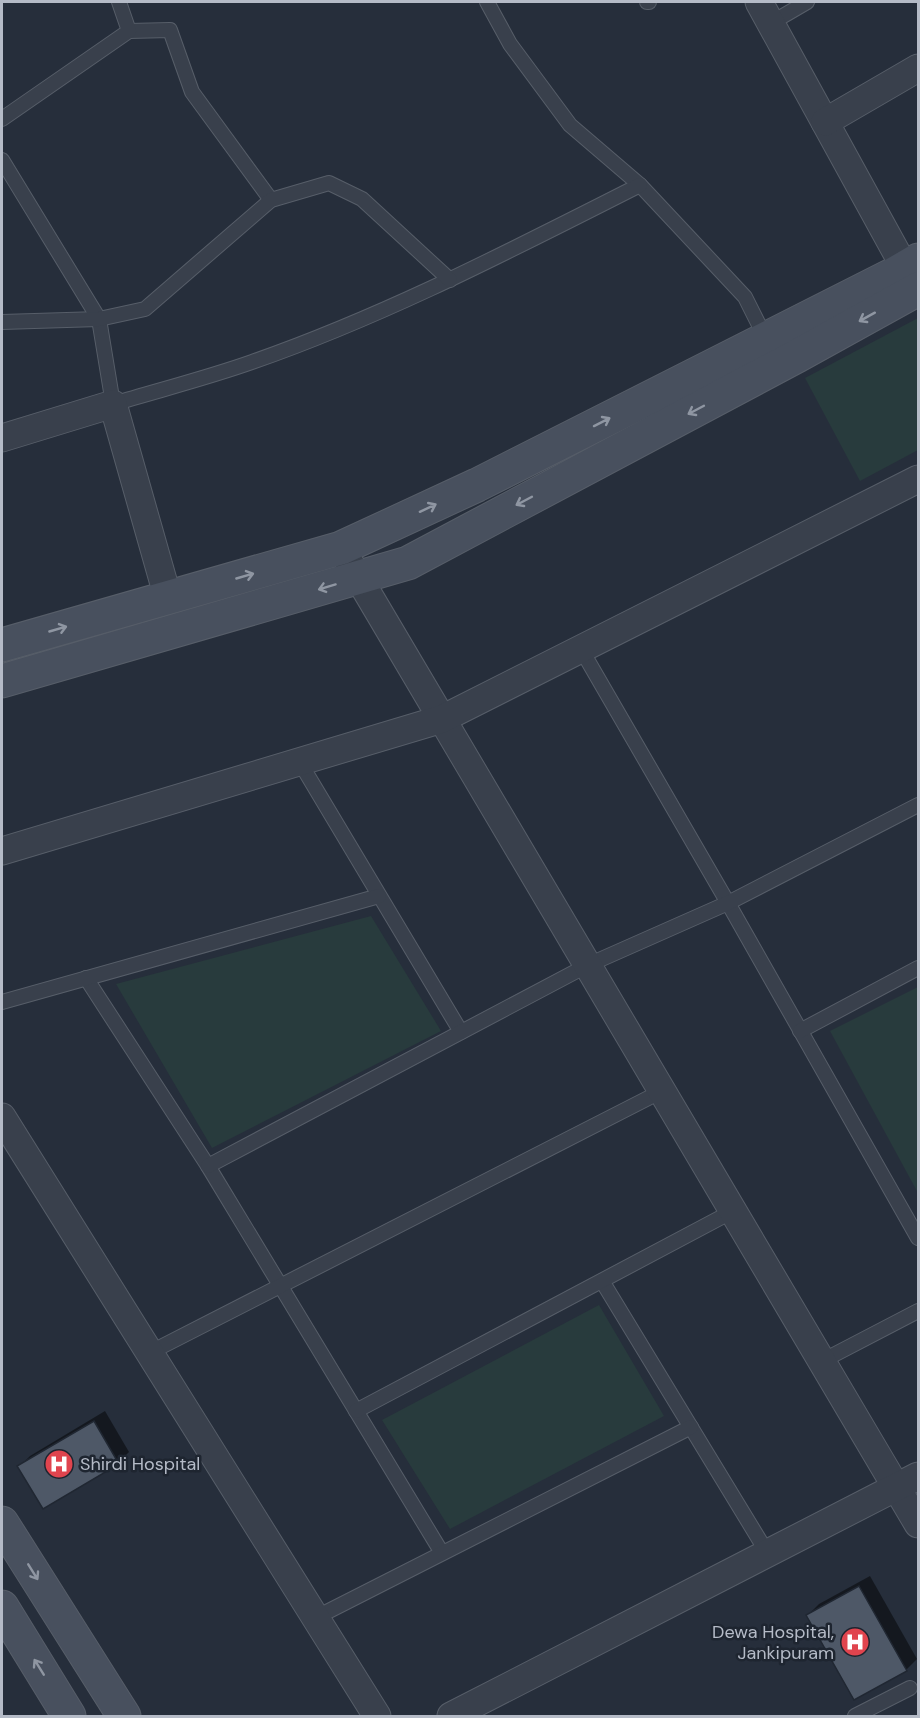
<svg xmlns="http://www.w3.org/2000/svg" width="920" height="1718" font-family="'DM Sans',sans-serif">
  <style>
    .green { fill: #283b3d }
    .shadow { fill: #0007 }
    .building { fill: #4e5867; stroke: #202732; stroke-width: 1.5 }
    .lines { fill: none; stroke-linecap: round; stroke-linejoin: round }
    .lane-casing { stroke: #575e69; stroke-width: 16 }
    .street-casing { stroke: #575e69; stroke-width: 29 }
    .secondary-casing { stroke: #575e69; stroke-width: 35 }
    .lane { stroke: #39404c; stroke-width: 14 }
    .street { stroke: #39404c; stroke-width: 27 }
    .secondary { stroke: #48505e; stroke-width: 33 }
    .oneway { stroke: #8f96a2 }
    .labels { text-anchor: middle; stroke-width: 5; stroke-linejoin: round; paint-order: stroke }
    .poi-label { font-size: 18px; fill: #b5bbc7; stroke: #1e2530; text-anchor: start }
  </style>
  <rect width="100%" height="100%" fill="#262e3b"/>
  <g class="green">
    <path d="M918,318V450L860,481L805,378Z"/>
    <path d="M371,916L441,1031L212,1148L116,984Z"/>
    <path d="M918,987V1193L830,1031Z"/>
    <path d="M599,1305L664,1416L450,1529L382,1420Z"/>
  </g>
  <g class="shadow">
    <path d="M105,1411L129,1452L118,1463L43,1507L19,1467L30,1456Z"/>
    <path d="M870,1576L917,1659L906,1670L808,1615L819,1604Z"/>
  </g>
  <g class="building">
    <path d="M94,1421L119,1464L43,1509L17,1466Z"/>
    <path d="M859,1586L907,1671L854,1700L806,1615Z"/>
  </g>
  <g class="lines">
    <g class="lane-casing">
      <g id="lane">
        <path d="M487,2L510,44L570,125L640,185L745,297L766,339"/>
        <path d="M647,2H649"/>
        <path d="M771,23L807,2"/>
        <path d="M129,31L170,30L192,92L271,200"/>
        <path d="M2,119L129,31L119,2"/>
        <path d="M2,160L99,319L113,404C159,390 207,378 252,362C387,315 513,249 640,185"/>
        <path d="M2,322L99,319L145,309L271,200L329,183L362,199L450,280"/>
        <path d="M581,649L728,903L918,1238"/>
        <path d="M299,761L461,1032"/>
        <path d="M86,978L208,1166L442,1553"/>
        <path d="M2,1002L379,896"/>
        <path d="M800,1031L918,968"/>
        <path d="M208,1166L588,965L728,903L918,805"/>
        <path d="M602,1281L768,1554"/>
        <path d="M149,1353L662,1091"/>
        <path d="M822,1361L918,1311"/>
        <path d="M356,1411L733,1211"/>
        <path d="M315,1618L691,1427"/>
        <path d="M855,1716L910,1688"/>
      </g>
    </g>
    <g class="street-casing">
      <g id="street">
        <path d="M759,2L905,268"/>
        <path d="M825,122L918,68"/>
        <path d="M2,438L113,404L168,598"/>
        <path d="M348,560L918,1524"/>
        <path d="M2,851L442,719L918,479"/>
        <path d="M2,1117L377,1716"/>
        <path d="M451,1716L918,1476"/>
      </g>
    </g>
    <g class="secondary-casing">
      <g id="secondary">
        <path d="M2,645L341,548L477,485L894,274L918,260"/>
        <path d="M2,681L408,563L797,356L918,289"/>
        <path d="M2,1523L124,1716"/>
        <path d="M2,1607L69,1716"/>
      </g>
    </g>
    <use href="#lane" class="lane"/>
    <use href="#street" class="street"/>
    <use href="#secondary" class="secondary"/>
  </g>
  <defs><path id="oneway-shaft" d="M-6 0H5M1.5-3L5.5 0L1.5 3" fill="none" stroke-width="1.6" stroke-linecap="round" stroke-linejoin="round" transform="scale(1.5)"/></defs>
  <g class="oneway">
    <use href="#oneway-shaft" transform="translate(867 317) rotate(151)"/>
    <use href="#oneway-shaft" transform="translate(696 410) rotate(152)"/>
    <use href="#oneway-shaft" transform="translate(602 422) rotate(-27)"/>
    <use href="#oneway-shaft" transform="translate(524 501) rotate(152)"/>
    <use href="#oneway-shaft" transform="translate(428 508) rotate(-25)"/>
    <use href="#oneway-shaft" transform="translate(245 576) rotate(-16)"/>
    <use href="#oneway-shaft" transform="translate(327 587) rotate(163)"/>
    <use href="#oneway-shaft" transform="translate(58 629) rotate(-16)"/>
    <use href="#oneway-shaft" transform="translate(33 1572) rotate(58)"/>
    <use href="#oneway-shaft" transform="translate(39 1667) rotate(-122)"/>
  </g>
  <defs>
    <g id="hospital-disc" transform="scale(1.5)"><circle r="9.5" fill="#e0444e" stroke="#1e2530"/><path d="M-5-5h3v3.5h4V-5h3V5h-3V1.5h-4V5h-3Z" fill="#fff"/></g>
  </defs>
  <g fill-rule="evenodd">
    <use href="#hospital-disc" x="59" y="1464"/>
    <use href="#hospital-disc" x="855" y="1642"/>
  </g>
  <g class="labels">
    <g class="poi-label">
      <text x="80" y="1470">Shirdi Hospital</text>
      <text x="834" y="1638" text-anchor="end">Dewa Hospital,<tspan x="834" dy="21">Jankipuram</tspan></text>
    </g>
  </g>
  <rect width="920" height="1718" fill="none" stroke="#b5bbc7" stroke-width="6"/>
</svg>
